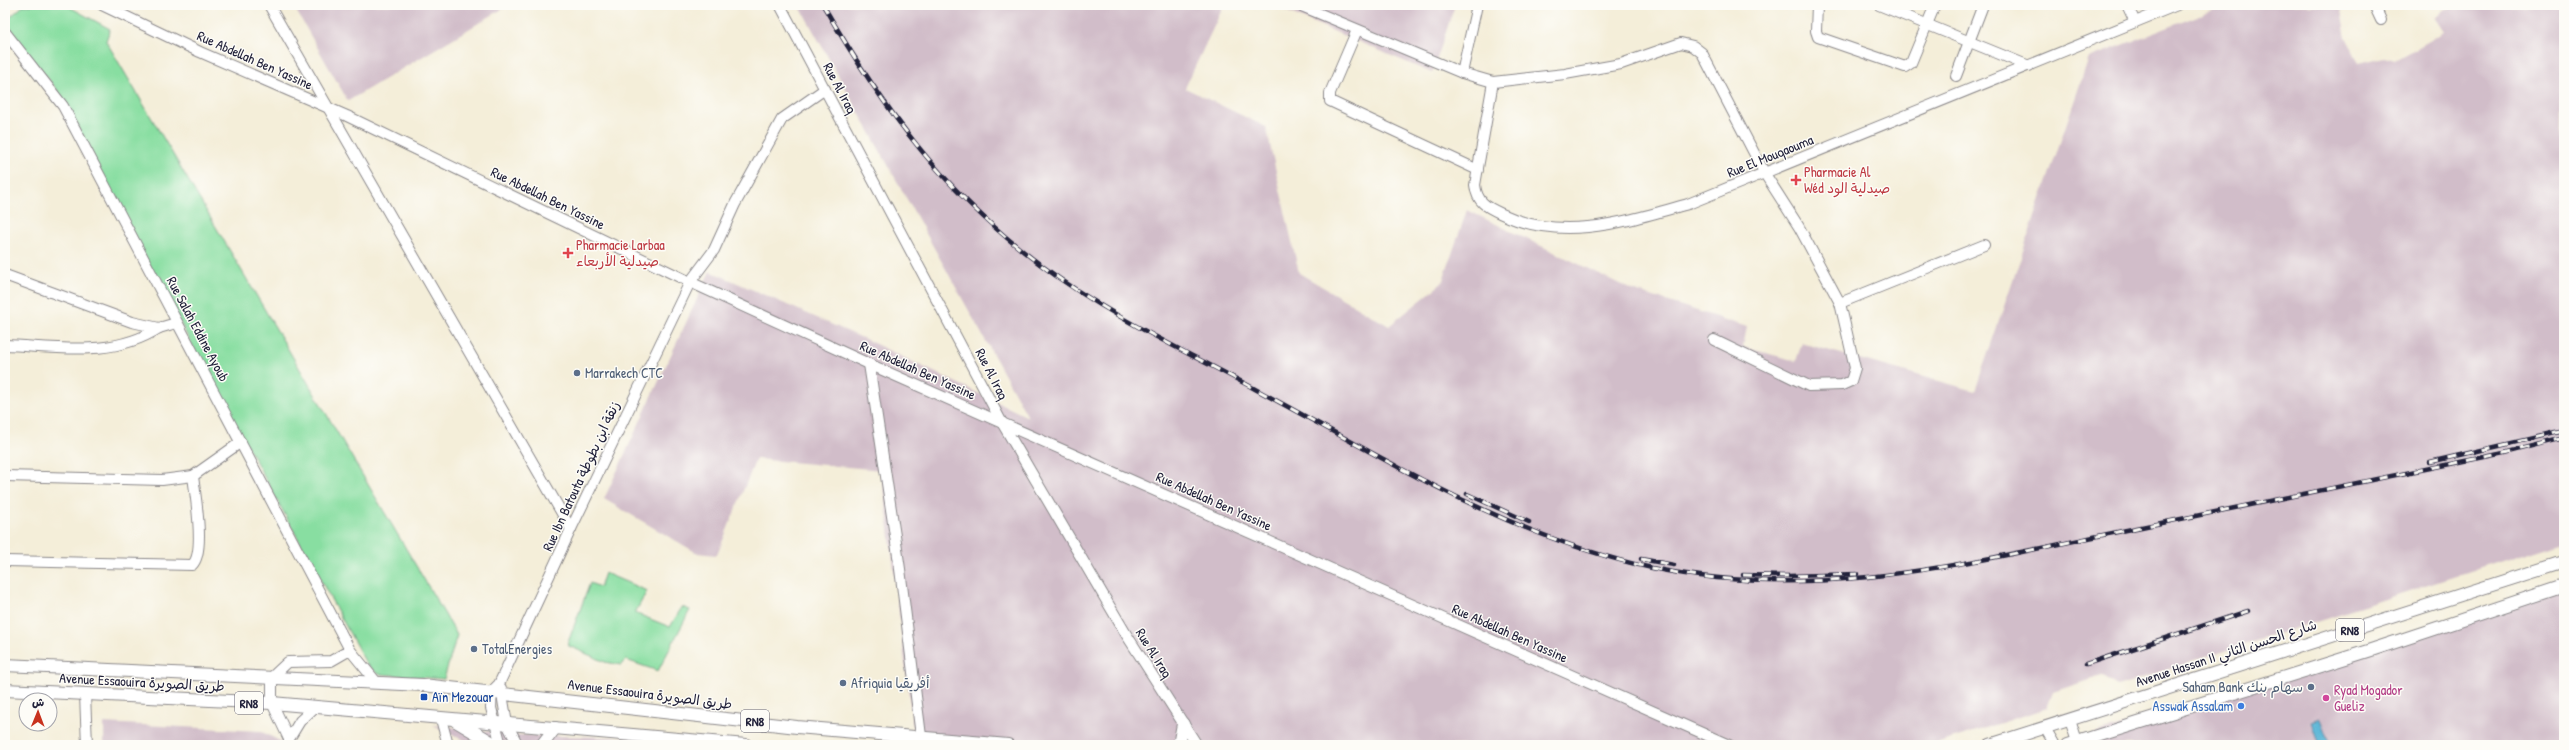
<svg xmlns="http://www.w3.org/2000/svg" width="2569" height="750" font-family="'Patrick Hand','Playpen Sans Arabic',sans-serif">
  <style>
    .industrial { fill: #d1bdc9 }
    .green { fill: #88dea1; stroke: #55806e }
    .water { fill: #57b4d5; stroke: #3c6b88 }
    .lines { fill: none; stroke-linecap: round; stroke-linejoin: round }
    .minor-casing { stroke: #8b888a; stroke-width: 12 }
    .major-casing { stroke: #8b888a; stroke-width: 14 }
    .minor { stroke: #fff; stroke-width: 10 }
    .major { stroke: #fff; stroke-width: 12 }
    .rail-casing { stroke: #22223b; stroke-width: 4.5 }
    .rail { stroke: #fdfcf7; stroke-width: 3; stroke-dasharray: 9; stroke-linecap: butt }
    .health-dot { fill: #e0444e; stroke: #fdfcf7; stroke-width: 1.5 }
    .service-dot { fill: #5c6f8a; stroke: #fdfcf7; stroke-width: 1.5 }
    .transit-dot { fill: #1a4fb4; stroke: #fdfcf7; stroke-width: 1.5 }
    .hotel-dot { fill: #d1479c; stroke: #fdfcf7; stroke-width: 1.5 }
    .shop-dot { fill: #3f7fe0; stroke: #fdfcf7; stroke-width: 1.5 }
    .labels { text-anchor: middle; stroke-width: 3; stroke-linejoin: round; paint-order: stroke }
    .shield { fill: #fdfcf7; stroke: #646373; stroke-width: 1 }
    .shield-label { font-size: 13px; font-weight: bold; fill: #22223b }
    .street-label { font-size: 14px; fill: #22223b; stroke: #fdfcf7 }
    .health-label { font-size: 14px; fill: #be3a42; stroke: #fdfcf7; text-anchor: start }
    .service-label { font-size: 14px; fill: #4e5e75; stroke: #fdfcf7; text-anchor: start }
    .hotel-label { font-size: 14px; fill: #b23c85; stroke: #fdfcf7; text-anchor: start }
    .transit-label { font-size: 14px; fill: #164399; stroke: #fdfcf7; text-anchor: start }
    .shop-label { font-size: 14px; fill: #366cbe; stroke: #fdfcf7; text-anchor: end }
  </style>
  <rect width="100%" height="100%" fill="#fdfcf7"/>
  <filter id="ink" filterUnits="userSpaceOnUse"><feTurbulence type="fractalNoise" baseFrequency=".025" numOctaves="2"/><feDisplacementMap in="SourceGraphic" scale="8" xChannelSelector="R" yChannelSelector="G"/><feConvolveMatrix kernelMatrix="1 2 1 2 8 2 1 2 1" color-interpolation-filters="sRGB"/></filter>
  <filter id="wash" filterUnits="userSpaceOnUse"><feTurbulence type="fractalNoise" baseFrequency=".012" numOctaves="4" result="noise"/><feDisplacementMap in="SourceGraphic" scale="16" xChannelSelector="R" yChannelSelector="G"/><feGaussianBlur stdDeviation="0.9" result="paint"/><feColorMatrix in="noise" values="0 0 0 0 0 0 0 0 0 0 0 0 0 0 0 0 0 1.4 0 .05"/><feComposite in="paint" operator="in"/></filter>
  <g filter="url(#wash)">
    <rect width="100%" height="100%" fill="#f4eed9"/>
    <g class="industrial">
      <path d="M293,5H509L348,101Z"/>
      <path d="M799,5H1224L1185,88L1266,127L1299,273L1389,326L1442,283L1467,210L1632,290L1747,327L1743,347L1796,361L1802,343L1975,391L2089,58L2226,5H2340L2346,37L2359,63L2384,57L2395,60L2444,32L2434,17L2452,5H2564V541L2117,686L2102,676L2092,679L2053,692L2047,708L1933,745H915L882,470L756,459L717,555L697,553L604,499L710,271L867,340L1028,417Z"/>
      <path d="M1272,5H1455L1432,73Z"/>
      <path d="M2564,585V745H2059Z"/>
      <path d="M104,723L260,731L280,741V745H104Z"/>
      <path d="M433,725L519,735L695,739L754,745H474Z"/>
    </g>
    <g class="green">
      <path d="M24,5H66L110,29L106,41L457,635L444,679L378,674L367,665L172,308L58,91L8,30L9,18Z"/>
      <path d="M605,573L647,591L635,613L670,627L682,607L690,610L658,671L626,660L622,665L605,662L567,645L590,583L600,587Z"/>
    </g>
    <path class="water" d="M2321,719L2331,745H2320L2312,722Z"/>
  </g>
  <g filter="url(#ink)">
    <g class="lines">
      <g class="minor-casing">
        <g id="minor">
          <path d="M102,5L200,52L347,116L690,282L869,364L1729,745"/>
          <path d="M269,5L571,529"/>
          <path d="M780,5L1001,421L1126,634L1197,745"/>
          <path d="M1299,5L1462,73L1493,82L1565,74L1621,64L1681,43L1693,46L1702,53L1765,174L1799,227L1840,303L1984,245"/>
          <path d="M1817,5L1816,31L1818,37L1905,67L1911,63L1935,5"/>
          <path d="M1879,5L2029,66"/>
          <path d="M2127,5L2135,22"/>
          <path d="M2374,5L2381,20"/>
          <path d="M1357,30L1330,93V101L1478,170"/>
          <path d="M5,32L63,106L350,650L377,683"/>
          <path d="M1462,73L1477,5"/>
          <path d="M1956,76L1983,5"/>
          <path d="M1493,82L1475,185C1477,203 1487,207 1502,214C1562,243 1627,221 1688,204L2177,5"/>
          <path d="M5,275L132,322L159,328L176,323"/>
          <path d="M1714,340L1809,386L1842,385L1851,381L1855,368L1840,303"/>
          <path d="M5,345C58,347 113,358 159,328"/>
          <path d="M869,364L900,569L921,736"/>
          <path d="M5,476L162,480L193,476L241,442"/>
          <path d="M5,561L192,565C206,553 195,494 193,476"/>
          <path d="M501,688L507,724L518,745"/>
          <path d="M85,694L87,745"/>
          <path d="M441,719L448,745"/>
          <path d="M2070,720L2078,745"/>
          <path d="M2045,728L2055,745"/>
          <path d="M289,739L300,721L315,707"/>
          <path d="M289,745V739L272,703V677L288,662L331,661L350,650"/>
          <path d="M501,745L491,708L492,691L499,684L571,529L690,282L714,250L735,204L782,119L825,89"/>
        </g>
      </g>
      <g class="major-casing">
        <g id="major">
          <path d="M5,665L423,685L797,727L1008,745"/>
          <path d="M5,690L272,703L746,745"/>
          <path d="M456,721L496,745"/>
          <path d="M542,745L555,728"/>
          <path d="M1179,745L1183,724"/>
          <path d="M1990,745L2564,562"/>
          <path d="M2068,745L2368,651L2564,586"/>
        </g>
      </g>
      <use href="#minor" class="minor"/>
      <use href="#major" class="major"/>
      <g class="rail-casing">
        <g id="rail">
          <path d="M823,5C882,107 945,194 1041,265C1107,315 1183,350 1255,389C1382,457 1509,537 1652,568C1815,602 1963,564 2122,531C2249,505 2376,479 2504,453L2564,438"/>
          <path d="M2430,462L2564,431"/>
          <path d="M1467,494L1529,522"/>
          <path d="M1641,559L1674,565"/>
          <path d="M1743,575L1789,576L1857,574"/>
          <path d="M2086,664L2248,611"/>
        </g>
      </g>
      <use href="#rail" class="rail"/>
    </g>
  </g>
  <g class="health-dot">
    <path d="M1794 174h4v4h4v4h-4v4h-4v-4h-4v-4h4z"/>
    <path d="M566 247h4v4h4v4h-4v4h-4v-4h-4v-4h4z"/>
  </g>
  <g class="service-dot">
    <circle cx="577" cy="373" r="4"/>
    <circle cx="474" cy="649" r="4"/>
    <circle cx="843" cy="683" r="4"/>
    <circle cx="2311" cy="687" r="4"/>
  </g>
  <rect class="transit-dot" x="420" y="693" width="8" height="8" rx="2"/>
  <circle class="hotel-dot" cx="2326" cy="698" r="4"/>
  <circle class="shop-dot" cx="2241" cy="706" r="4"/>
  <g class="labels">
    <g class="shield">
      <rect x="2336" y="619" width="28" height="22" rx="3"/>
      <rect x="235" y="692" width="28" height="22" rx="3"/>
      <rect x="741" y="710" width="28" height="22" rx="3"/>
    </g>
    <g class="shield-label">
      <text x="2350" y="635">RN8</text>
      <text x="249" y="708">RN8</text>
      <text x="755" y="726">RN8</text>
    </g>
    <g class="street-label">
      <text transform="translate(255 60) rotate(24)" y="5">Rue Abdellah Ben Yassine</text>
      <text transform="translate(840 88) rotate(62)" y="5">Rue Al Iraq</text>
      <text transform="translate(1770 156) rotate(-22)" y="5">Rue El Mouqaouma</text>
      <text transform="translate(548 198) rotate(26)" y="5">Rue Abdellah Ben Yassine</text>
      <text transform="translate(198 329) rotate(62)" y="5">Rue Salah Eddine Ayoub</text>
      <text transform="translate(918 370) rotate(24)" y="5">Rue Abdellah Ben Yassine</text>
      <text transform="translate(992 374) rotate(63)" y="5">Rue Al Iraq</text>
      <text transform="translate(581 476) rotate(-65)" y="5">Rue Ibn Batouta زنقة ابن بطوطة</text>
      <text transform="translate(1214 501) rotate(24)" y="5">Rue Abdellah Ben Yassine</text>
      <text transform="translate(1510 633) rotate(24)" y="5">Rue Abdellah Ben Yassine</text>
      <text transform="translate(1154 653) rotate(58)" y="5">Rue Al Iraq</text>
      <text transform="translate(2226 653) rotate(-18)" y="5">Avenue Hassan II شارع الحسن الثاني</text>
      <text transform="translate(142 682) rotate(3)" y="5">Avenue Essaouira طريق الصويرة</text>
      <text transform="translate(650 694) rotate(7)" y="5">Avenue Essaouira طريق الصويرة</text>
    </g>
    <g class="health-label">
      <text x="1804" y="177">Pharmacie Al<tspan x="1804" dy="16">Wéd صيدلية الود</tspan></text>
      <text x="576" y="250">Pharmacie Larbaa<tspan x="576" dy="16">صيدلية الأربعاء</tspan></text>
    </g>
    <g class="service-label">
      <text x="585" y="378">Marrakech CTC</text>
      <text x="482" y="654">TotalEnergies</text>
      <text x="851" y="688">Afriquia أفريقيا</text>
      <text x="2303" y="692" text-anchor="end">Saham Bank سهام بنك</text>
    </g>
    <g class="hotel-label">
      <text x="2334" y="695">Ryad Mogador<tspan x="2334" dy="16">Gueliz</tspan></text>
    </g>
    <g class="transit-label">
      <text x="432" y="702">Aïn Mezouar</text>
    </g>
    <g class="shop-label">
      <text x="2233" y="711">Asswak Assalam</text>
    </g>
  </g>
  <rect width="2569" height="750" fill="none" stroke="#fdfcf7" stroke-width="20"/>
  <g transform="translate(38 712) rotate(1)"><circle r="19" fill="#fdfcf7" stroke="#a5a5ac"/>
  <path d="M0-3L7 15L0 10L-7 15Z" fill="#c8321e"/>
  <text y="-6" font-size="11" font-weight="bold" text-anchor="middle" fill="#22223b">ش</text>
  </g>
</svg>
